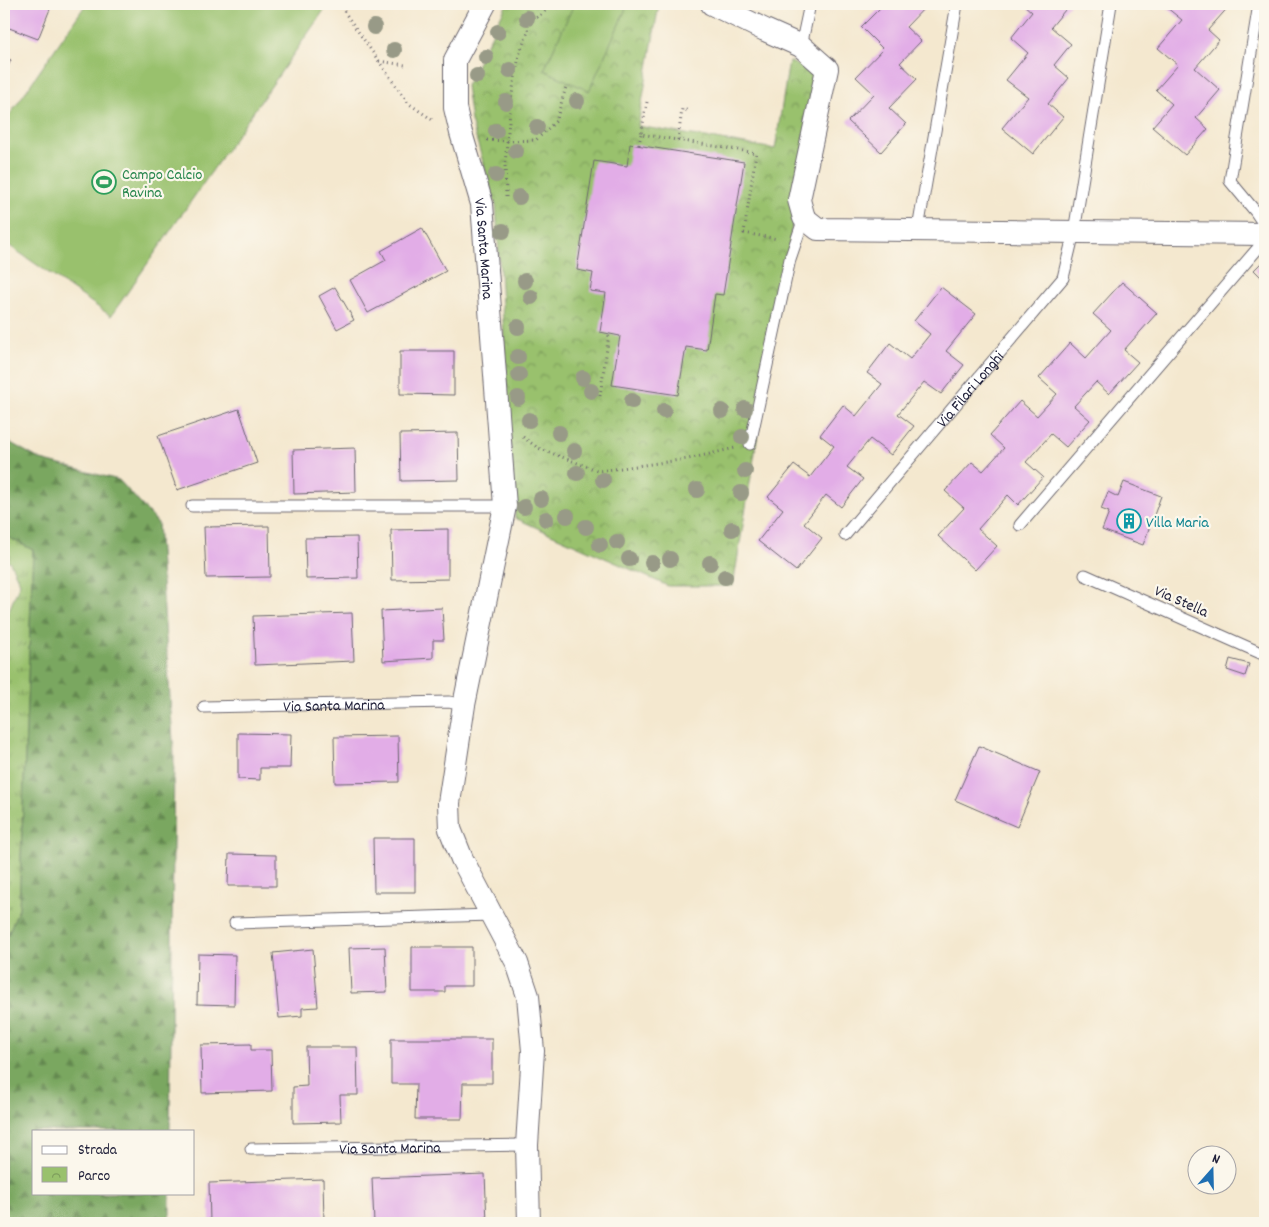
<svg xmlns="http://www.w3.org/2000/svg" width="1269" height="1227" font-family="Dekko,sans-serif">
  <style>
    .grass { fill: url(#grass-tufts); stroke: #5e7254 }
    .forest { fill: url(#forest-firs); stroke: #4e644e }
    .park { fill: url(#park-crowns); stroke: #5e7254 }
    .pitch { fill: #99c16d; stroke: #5e7254 }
    .building { fill: #e2ade7 }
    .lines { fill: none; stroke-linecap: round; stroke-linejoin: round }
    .service-casing { stroke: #6c676f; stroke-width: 13 }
    .minor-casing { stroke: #6c676f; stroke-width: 24 }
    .path { stroke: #6c676f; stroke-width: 3; stroke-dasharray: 1 4; stroke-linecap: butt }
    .service { stroke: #fff; stroke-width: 11 }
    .minor { stroke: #fff; stroke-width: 22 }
    .tree { fill: #989a87 }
    .labels { text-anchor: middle; stroke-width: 4.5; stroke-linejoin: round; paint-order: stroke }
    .leisure-label { font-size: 16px; fill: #27864d; stroke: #fbf7ec; text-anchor: start }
    .street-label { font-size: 16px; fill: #22223b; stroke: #fbf7ec }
    .culture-label { font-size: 16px; fill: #0d838f; stroke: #fbf7ec; text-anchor: start }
  </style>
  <defs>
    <pattern id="grass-tufts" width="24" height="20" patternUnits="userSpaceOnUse" patternTransform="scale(1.25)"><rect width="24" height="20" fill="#99c16d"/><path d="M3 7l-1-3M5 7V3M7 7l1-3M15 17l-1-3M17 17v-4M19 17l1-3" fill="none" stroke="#7c9c5b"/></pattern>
    <pattern id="forest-firs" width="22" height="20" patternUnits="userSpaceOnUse" patternTransform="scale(1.25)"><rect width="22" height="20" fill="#7aa760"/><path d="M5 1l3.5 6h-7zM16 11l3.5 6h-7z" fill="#648850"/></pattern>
    <pattern id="park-crowns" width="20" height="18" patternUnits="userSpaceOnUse" patternTransform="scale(1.25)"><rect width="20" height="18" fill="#99c16d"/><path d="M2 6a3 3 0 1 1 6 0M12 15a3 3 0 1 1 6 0" fill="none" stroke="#7c9c5b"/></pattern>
  </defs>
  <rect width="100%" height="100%" fill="#fbf7ec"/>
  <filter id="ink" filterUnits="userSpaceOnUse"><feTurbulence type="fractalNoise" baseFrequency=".02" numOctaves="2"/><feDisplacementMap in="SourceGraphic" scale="10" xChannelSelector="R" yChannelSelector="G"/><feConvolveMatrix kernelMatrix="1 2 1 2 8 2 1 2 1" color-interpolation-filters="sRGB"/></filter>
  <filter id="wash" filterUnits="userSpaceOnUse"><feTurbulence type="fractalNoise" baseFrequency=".0096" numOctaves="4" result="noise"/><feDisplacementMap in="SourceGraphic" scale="20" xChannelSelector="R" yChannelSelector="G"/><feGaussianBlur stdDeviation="1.12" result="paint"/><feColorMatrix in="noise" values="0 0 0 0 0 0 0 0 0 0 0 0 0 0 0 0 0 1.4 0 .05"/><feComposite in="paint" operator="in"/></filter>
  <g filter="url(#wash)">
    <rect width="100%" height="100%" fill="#f4e8cf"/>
    <path class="grass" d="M4,535L33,550L19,909L4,943V623L20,583L10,562L4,558Z"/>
    <path class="forest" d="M4,439L41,460L119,480L158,523L174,755L170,1131H34V1193H170V1223H4V943L19,909L33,550L4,535Z"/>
    <path class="park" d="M507,4H659L638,126L775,149L789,61L817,75L733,586H668L515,518L496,206L471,121L466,86Z"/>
    <g class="pitch">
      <path d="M86,4H324L327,6L111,316L4,242V123Z"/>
      <path d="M574,4H628L589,91L544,70Z"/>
    </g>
    <g id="blocks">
      <g class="building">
        <path d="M8,4H52L38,39L4,26V15Z"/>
        <path d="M884,4H928L906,27L921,41L900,63L917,79L889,108L906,124L881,152L848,121L874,94L856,77L883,49L861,27Z"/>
        <path d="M1023,4H1070L1051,27L1071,44L1054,65L1069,78L1048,104L1063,117L1033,154L1002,128L1028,97L1006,80L1028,53L1011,38L1032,12Z"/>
        <path d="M1168,4H1231L1208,30L1219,40L1195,68L1220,90L1196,118L1208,129L1185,155L1152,127L1172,104L1156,90L1178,65L1158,48L1182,20L1166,7Z"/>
        <path d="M4,56L11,60L4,74Z"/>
        <path d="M630,144L744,162L723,295L715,294L707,350L686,347L678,395L612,385L620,336L600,332L606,293L590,291L593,273L577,270L594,161L627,166Z"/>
        <path d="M422,228L446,271L368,313L350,280L386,260L381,251Z"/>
        <path d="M1265,259V281L1254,270Z"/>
        <path d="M1122,282L1157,313L1124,350L1138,362L1109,394L1096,382L1074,406L1090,420L1066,447L1051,434L1026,462L1043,477L1018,505L1008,495L978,529L997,546L975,570L938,536L964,508L945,491L972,462L983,471L1004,448L990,435L1020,401L1037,416L1057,394L1039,378L1070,343L1086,358L1111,330L1093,314Z"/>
        <path d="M335,287L354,320L337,329L319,296Z"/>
        <path d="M941,287L976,314L946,351L964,365L941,394L924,382L898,414L914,426L891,455L870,439L847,467L863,479L841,507L826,495L804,523L822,538L796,571L758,541L783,509L768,497L794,465L810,477L834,446L820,435L843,405L856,416L882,384L867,373L890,343L910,359L930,334L914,321Z"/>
        <path d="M400,351H454V395L400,394Z"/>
        <path d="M239,409L257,463L177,490L158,436Z"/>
        <path d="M458,433L459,480L401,481L400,434Z"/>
        <path d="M355,448L356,492L294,494L293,450Z"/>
        <path d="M1124,482L1161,496L1143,545L1102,530L1109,512L1101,509L1108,492L1118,497Z"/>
        <path d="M269,526L270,577L206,578L204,527Z"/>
        <path d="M448,529V579L392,580L391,530Z"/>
        <path d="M357,537L358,578L306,579L305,538Z"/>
        <path d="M442,608L444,640H433V658L383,661L381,611Z"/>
        <path d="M352,613L354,661L255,665L253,616Z"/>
        <path d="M1230,659L1249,664L1245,676L1227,670Z"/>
        <path d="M238,733L291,734L290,768H260V780L238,779Z"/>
        <path d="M398,736L399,782L335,783L334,737Z"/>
        <path d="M979,746L1040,772L1017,827L955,800Z"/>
        <path d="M373,838H415V892H374Z"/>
        <path d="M229,854L276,855V886H228Z"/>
        <path d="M385,947L387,992L351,993L349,948Z"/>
        <path d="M412,947H472V986H445V992H412Z"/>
        <path d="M313,949L318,1007L302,1008V1016L279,1018L273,953Z"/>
        <path d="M198,954L235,955L234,1005L197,1004Z"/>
        <path d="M391,1039H492V1083H463L462,1119H415L416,1084H391Z"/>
        <path d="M251,1044V1050H271L272,1091L202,1093L201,1045Z"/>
        <path d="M306,1047H357L358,1095H340L341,1122L293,1123V1087L307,1086Z"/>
        <path d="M485,1174L487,1223H374L372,1178Z"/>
        <path d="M323,1179L324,1223H210L209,1183Z"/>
      </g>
    </g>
  </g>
  <g filter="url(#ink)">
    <use href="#blocks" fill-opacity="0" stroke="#6c676f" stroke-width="1"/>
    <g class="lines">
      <g class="service-casing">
        <g id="service">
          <path d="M1259,4L1230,181L1255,211L1265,226"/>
          <path d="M801,46L810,4"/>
          <path d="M918,229L957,4"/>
          <path d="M750,444L790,259L804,218"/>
          <path d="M192,506H505"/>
          <path d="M1020,525L1265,240"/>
          <path id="s1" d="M845,535L1063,278L1074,232L1111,4"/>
          <path d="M1085,575L1265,655"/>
          <path id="s2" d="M204,707L449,702L464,705"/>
          <path d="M235,923L491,915"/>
          <path id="s3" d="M251,1149L527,1145"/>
        </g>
      </g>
      <g class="minor-casing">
        <g id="minor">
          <path id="s4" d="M485,4L455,60V108L461,133L482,204L505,506L464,705L449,803L450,829L462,859L517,963L528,996L533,1051L527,1145L529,1223"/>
          <path d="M712,4L765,30L801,46L827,69L799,200L804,218L818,229L1265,234"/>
        </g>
      </g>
      <g class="path">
        <path d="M337,4L341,7L408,103L434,121"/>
        <path d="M379,61L405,65"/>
        <path d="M647,102L641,134L756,153L744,233L778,239"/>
        <path d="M487,140L507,141L536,140L556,121L566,87"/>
        <path d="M678,140L682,109L689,111"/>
        <path d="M639,145L641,134"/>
        <path d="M506,197L505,164L511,100L519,55L532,21L554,4"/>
        <path d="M600,396L609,334"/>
        <path d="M523,437L538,448L599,471L688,459L735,448"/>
      </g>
      <use href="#service" class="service"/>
      <use href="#minor" class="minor"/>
    </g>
    <g class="tree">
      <circle cx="527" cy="18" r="8"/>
      <circle cx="374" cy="27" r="8"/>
      <circle cx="498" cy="32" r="8"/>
      <circle cx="394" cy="50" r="8"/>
      <circle cx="486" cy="57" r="8"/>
      <circle cx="510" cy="70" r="8"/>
      <circle cx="477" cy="76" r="8"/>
      <circle cx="577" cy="101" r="8"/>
      <circle cx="506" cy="102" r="8"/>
      <circle cx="537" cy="127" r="8"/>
      <circle cx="496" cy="131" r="8"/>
      <circle cx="516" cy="151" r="8"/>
      <circle cx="496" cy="175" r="8"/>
      <circle cx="519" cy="197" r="8"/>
      <circle cx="503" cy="231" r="8"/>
      <circle cx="525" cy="281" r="8"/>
      <circle cx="531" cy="297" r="8"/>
      <circle cx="518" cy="327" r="8"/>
      <circle cx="518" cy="357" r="8"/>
      <circle cx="519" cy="375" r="8"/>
      <circle cx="583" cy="378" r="8"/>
      <circle cx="591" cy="391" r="8"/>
      <circle cx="518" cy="398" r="8"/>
      <circle cx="632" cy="401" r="8"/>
      <circle cx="745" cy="409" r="8"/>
      <circle cx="664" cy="411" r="8"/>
      <circle cx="722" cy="411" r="8"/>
      <circle cx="529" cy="420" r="8"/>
      <circle cx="559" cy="433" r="8"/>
      <circle cx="742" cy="437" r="8"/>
      <circle cx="574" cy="451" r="8"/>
      <circle cx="745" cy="471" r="8"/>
      <circle cx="577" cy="473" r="8"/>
      <circle cx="603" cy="480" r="8"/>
      <circle cx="697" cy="490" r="8"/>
      <circle cx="741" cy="493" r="8"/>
      <circle cx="541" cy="499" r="8"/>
      <circle cx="524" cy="507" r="8"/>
      <circle cx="567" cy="516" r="8"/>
      <circle cx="546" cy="519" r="8"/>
      <circle cx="586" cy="527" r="8"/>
      <circle cx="732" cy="529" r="8"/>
      <circle cx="617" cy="542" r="8"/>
      <circle cx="600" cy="545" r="8"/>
      <circle cx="629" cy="559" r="8"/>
      <circle cx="670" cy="559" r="8"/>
      <circle cx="652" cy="563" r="8"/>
      <circle cx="710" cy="563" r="8"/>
      <circle cx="725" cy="577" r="8"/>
    </g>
  </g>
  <defs>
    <g id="stadium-ring" transform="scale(1.25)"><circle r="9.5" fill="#fbf7ec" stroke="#2e9e5b" stroke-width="1.5"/><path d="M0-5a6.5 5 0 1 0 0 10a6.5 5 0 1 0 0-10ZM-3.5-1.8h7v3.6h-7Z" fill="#2e9e5b"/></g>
    <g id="building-ring" transform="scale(1.25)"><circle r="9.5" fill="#fbf7ec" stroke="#0f9aa8" stroke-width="1.5"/><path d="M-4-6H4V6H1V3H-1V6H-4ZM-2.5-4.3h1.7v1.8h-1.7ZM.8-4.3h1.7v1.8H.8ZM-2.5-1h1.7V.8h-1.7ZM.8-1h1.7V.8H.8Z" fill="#0f9aa8"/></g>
  </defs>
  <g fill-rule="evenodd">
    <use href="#stadium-ring" x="104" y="182"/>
    <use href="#building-ring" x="1129" y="521"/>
  </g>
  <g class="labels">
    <g class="leisure-label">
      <text x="122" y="179">Campo Calcio<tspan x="122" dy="18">Ravina</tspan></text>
    </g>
    <g class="street-label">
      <text dy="6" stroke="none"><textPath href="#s4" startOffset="256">Via Santa Marina</textPath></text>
      <text dy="6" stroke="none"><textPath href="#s1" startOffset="192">Via Filari Longhi</textPath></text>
      <text transform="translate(1182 600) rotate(24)" y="6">Via Stella</text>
      <text dy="6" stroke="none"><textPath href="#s2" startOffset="130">Via Santa Marina</textPath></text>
      <text dy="6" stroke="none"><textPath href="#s3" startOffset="139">Via Santa Marina</textPath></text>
    </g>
    <g class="culture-label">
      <text x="1146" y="527">Villa Maria</text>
    </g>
  </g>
  <rect width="1269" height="1227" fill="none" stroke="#fbf7ec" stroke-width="20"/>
  <rect x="32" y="1130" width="162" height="65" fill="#fbf7ec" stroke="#a4a2a5"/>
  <rect x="42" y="1146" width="25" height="8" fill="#ffffff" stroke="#a4a2a5"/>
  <text x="78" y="1154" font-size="15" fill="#22223b">Strada</text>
  <rect x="42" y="1167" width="25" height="15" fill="url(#park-crowns)" stroke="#a4a2a5"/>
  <text x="78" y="1180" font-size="15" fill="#22223b">Parco</text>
  <g transform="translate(1212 1170) rotate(20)"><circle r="24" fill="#fbf7ec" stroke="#a4a2a5"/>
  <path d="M0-4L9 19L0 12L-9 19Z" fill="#1f6fb2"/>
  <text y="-8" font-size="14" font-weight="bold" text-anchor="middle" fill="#22223b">N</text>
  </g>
</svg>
